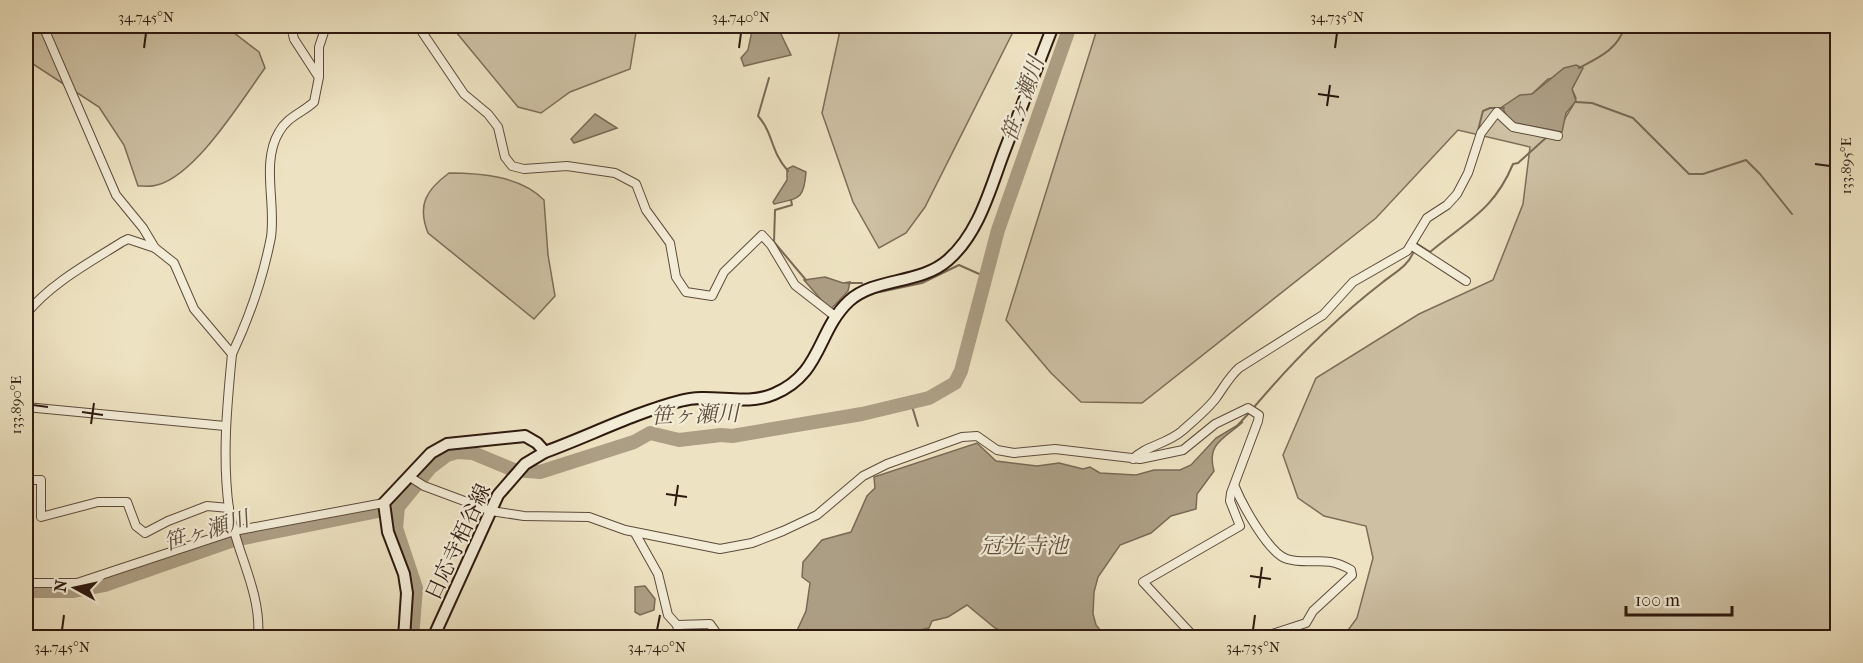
<svg xmlns="http://www.w3.org/2000/svg" width="1863" height="663" font-family="'IM FELL French Canon','Noto Serif JP',serif">
  <style>
    .green { fill: #cdc0a3; stroke: #7e6c59; stroke-width: 1.5; fill-rule: evenodd }
    .water { fill: #ac9e84; stroke: #7a6955; stroke-width: 1.5 }
    .lines { fill: none; stroke-linecap: round; stroke-linejoin: round }
    .stream { stroke: #7a6955; stroke-width: 2 }
    .river { stroke: #ac9e84; stroke-width: 14 }
    .street-casing { stroke: #5e4b3c; stroke-width: 10 }
    .secondary-casing { stroke: #2e190f; stroke-width: 14 }
    .street { stroke: #f3ecd7; stroke-width: 8 }
    .secondary { stroke: #f3ecd7; stroke-width: 10 }
    .ticks { fill: none; stroke: #2e190f; stroke-width: 2 }
    .labels { text-anchor: middle; stroke-width: 4.5; stroke-linejoin: round; paint-order: stroke }
    .street-label { font-size: 21px; fill: #2e190f; stroke: #f3ecd7 }
    .water-label { font-size: 22px; font-style: italic; fill: #604e3e; stroke: #f3ecd7 }
    .neatline { fill: none; stroke: #2e190f; stroke-width: 2 }
    .ticks-label { font-size: 15px; text-anchor: middle; fill: #2e190f }
  </style>
  <rect width="100%" height="100%" fill="#ede2c1"/>
  <filter id="stains"><feTurbulence type="fractalNoise" baseFrequency=".00333" numOctaves="4"/><feColorMatrix values="0 0 0 0 .2 0 0 0 0 .09 0 0 0 0 .02 0 0 0 .5 -.17"/></filter>
  <radialGradient id="worn" r=".72"><stop offset=".6" stop-color="#630" stop-opacity="0"/><stop offset="1" stop-color="#630" stop-opacity=".3"/></radialGradient>
  <g class="green">
    <path d="M29,26H225L259,52L265,68C241,101 196,175 157,185C151,187 144,186 138,186L124,145L99,107L33,64Z"/>
    <path d="M451,26H637L630,69L570,92L541,113L518,107Z"/>
    <path d="M841,26H1016L925,207L906,233L879,248L853,202L822,113Z"/>
    <path d="M1098,26H1837V637H1343L1357,618L1373,558L1366,526L1324,516L1298,498L1283,455L1316,378L1419,314L1493,280L1523,204L1530,147L1458,130L1376,218L1142,403L1081,402L1051,373L1006,320ZM1579,74L1572,89L1576,98C1573,110 1563,115 1560,133L1509,120L1505,106L1532,94L1548,79Z"/>
    <path d="M449,173C480,173 521,176 544,200L548,255L555,296L534,319L428,233C417,205 426,190 449,173Z"/>
  </g>
  <g class="water">
    <path d="M753,26H777L791,55L744,66L741,58L748,50Z"/>
    <path d="M1576,65L1583,68L1572,89L1576,101L1566,113L1562,132L1515,123L1509,120L1502,107L1520,95L1532,94L1564,68Z"/>
    <path d="M595,114L617,128L574,143L571,139Z"/>
    <path d="M793,166L806,172C804,200 799,198 774,204L773,202L787,180V169Z"/>
    <path d="M825,277L843,283L850,282L848,291L830,310L804,280Z"/>
    <path d="M1243,422C1225,438 1206,443 1214,471L1197,494L1196,509L1171,516L1151,533L1120,545L1098,577L1094,592L1093,614L1096,625L1104,635L1113,634L1123,637H1016L995,628L967,605L948,617L932,621L929,628L916,631L909,637H794L806,611L810,583L802,577L803,562L822,540L851,532L867,496L875,488L874,477L977,443L996,461L1037,466L1059,463L1083,469L1090,467L1100,473L1136,475L1154,470H1180L1191,465L1216,438Z"/>
    <path d="M645,586L655,599L654,610L640,615L635,612V587Z"/>
  </g>
  <g class="lines">
    <g class="stream">
      <path d="M1579,68C1600,57 1618,49 1625,26"/>
      <path d="M769,78L758,116C774,134 770,151 788,171"/>
      <path d="M1575,102L1592,103L1633,118L1689,174H1703L1746,160L1760,174L1792,214"/>
      <path d="M1476,138L1483,111L1490,108H1504"/>
      <path d="M791,200L792,205L775,210L774,242L806,280"/>
      <path d="M1416,243L1430,252C1467,221 1494,210 1513,164L1518,163L1548,136"/>
      <path d="M847,283H862"/>
      <path d="M875,293L922,283L959,265L986,277"/>
      <path d="M911,403L918,426"/>
      <path d="M1255,406C1293,361 1335,319 1383,282C1394,273 1410,265 1414,250"/>
      <path d="M1236,427L1250,412"/>
    </g>
    <g class="river">
      <path d="M398,507L396,528L416,588L412,638"/>
      <path d="M26,591H74L105,585L234,540L398,507L430,468L447,455L457,452L473,453L514,470L540,472L634,442L650,433L679,440L721,435L732,436L862,414L929,398L955,383L961,371L998,230L1070,26"/>
    </g>
    <g class="street-casing">
      <g id="street">
        <path d="M43,26L116,195L143,228L155,248L174,263L194,309L232,354C227,405 222,458 229,509C236,553 262,592 258,638"/>
        <path d="M291,26L294,39L318,76"/>
        <path d="M418,26L464,94L488,114L498,127L505,157L512,166L524,169L567,166L615,173L636,184L646,210L670,243L676,277L686,292L712,296L724,272L762,235L771,245L795,285L836,317"/>
        <path d="M1412,246L1466,281"/>
        <path d="M26,314C51,283 89,263 122,242L128,239L155,248"/>
        <path d="M232,354C250,316 263,278 271,237C276,203 261,162 279,132C287,117 302,113 314,102L319,77V47L326,26"/>
        <path d="M26,407L225,426"/>
        <path d="M1133,459C1145,446 1167,444 1182,431C1193,421 1207,410 1216,398C1224,387 1229,377 1239,368L1323,315L1353,282L1407,251L1427,218L1447,205L1457,194L1468,173L1481,133L1497,112L1513,127L1558,136"/>
        <path d="M410,477L424,486L491,511L524,516L589,517L625,530L720,549L752,543L783,531L817,515L863,476L887,464L962,437L977,436L997,450L1014,453L1055,449L1140,459L1183,450L1215,424L1248,408L1259,415L1258,421L1231,493L1230,501L1240,526L1143,582L1195,638"/>
        <path d="M26,480H41V517L98,502H127L136,526L145,533L168,521L207,506L229,508"/>
        <path d="M1235,487C1242,504 1269,554 1287,559C1312,566 1324,554 1351,570L1352,575L1313,611L1306,623L1260,638"/>
        <path d="M635,533L658,574L668,615L677,625L680,638"/>
        <path d="M26,583H77L234,531L384,503"/>
        <path d="M677,625L710,624L720,638"/>
      </g>
    </g>
    <g class="secondary-casing">
      <g id="secondary">
        <path d="M404,638L407,593L404,574L388,532L384,503L431,453L447,444L525,436L537,443L545,452"/>
        <path d="M433,638L498,495L525,464L545,452C589,436 634,413 680,401C711,392 744,407 774,394C822,374 817,331 849,301C875,277 920,285 948,260C979,233 990,189 1004,152C1020,110 1037,68 1053,26"/>
      </g>
    </g>
    <use href="#street" class="street"/>
    <use href="#secondary" class="secondary"/>
  </g>
  <path class="ticks" d="M144,48L146,33M739,48L741,33M1335,48L1337,33M1318,94L1339,97M1327,106L1330,85M1815,164L1830,166M33,405L48,407M82,412L103,415M91,424L94,403M666,494L687,497M675,506L678,485M1250,576L1271,579M1259,588L1262,567M62,630L64,615M657,630L660,615M1253,630L1255,615"/>
  <g class="labels">
    <g class="street-label">
      <text transform="translate(458 542) rotate(-65)" y="7">日応寺栢谷線</text>
    </g>
    <g class="water-label">
      <text transform="translate(1022 99) rotate(-71)" y="8">笹ヶ瀬川</text>
      <text transform="translate(695 414) rotate(-2)" y="8">笹ヶ瀬川</text>
      <text transform="translate(206 530) rotate(-17)" y="8">笹ヶ瀬川</text>
      <text x="1024" y="553">冠光寺池</text>
    </g>
  </g>
  <rect width="1863" height="663" fill="none" stroke="#ede2c1" stroke-width="66"/>
  <g transform="translate(75 588) rotate(278)" stroke="#f3ecd7" stroke-width="4.5" paint-order="stroke">
  <path d="M0-4.5L10 22L0 15L-10 22Z" fill="#2e190f"/>
  <text y="-9" font-size="16" font-weight="bold" text-anchor="middle" fill="#2e190f">N</text>
  </g>
  <path d="M1626 606v9h106v-9" fill="none" stroke="#2e190f" stroke-width="3"/>
  <text x="1635" y="606" font-size="18" fill="#2e190f" stroke="#f3ecd7" stroke-width="4.5" paint-order="stroke">100 m</text>
  <rect x="33" y="33" width="1797" height="597" class="neatline"/>
  <g class="ticks-label">
    <text x="146" y="22">34.745°N</text>
    <text x="741" y="22">34.740°N</text>
    <text x="1337" y="22">34.735°N</text>
    <text transform="translate(1846 166) rotate(-90)" y="5">133.895°E</text>
    <text transform="translate(16 405) rotate(-90)" y="5">133.890°E</text>
    <text x="62" y="652">34.745°N</text>
    <text x="657" y="652">34.740°N</text>
    <text x="1253" y="652">34.735°N</text>
  </g>
  <rect width="100%" height="100%" filter="url(#stains)"/>
  <rect width="100%" height="100%" fill="url(#worn)"/>
</svg>
